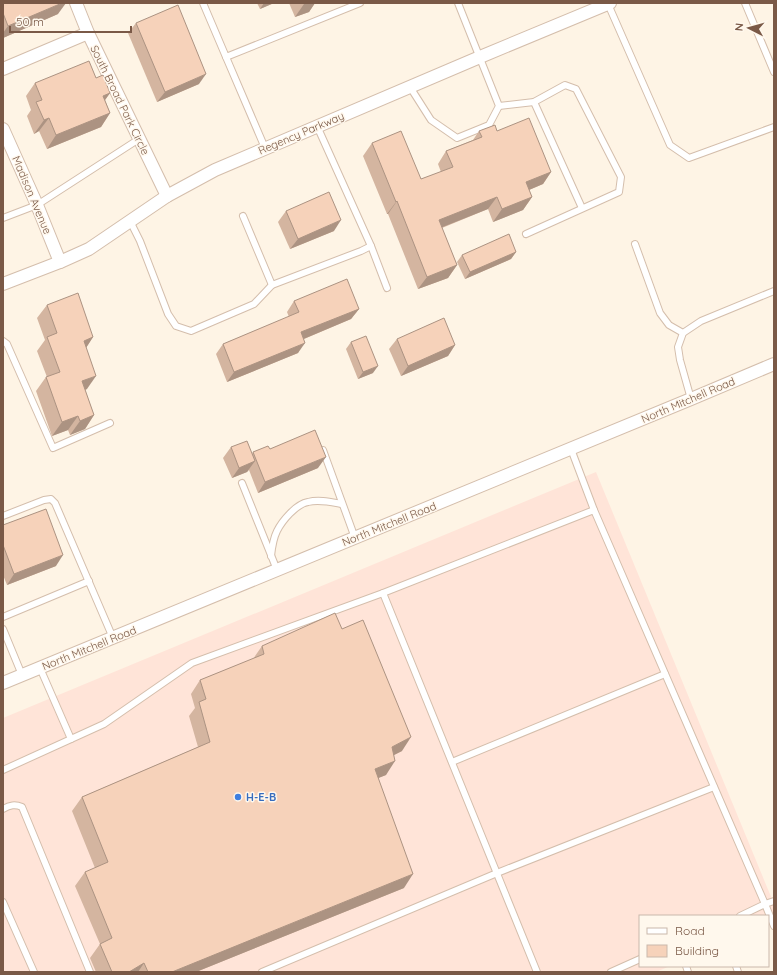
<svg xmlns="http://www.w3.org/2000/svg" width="777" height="975" font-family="Quicksand,sans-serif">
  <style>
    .commercial { fill: #ffe4d8 }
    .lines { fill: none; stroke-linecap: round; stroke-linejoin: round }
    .service-casing { stroke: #d4beac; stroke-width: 8 }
    .minor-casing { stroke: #d4beac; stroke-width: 14 }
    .service { stroke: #fff; stroke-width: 6 }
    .minor { stroke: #fff; stroke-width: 12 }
    .wall { fill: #d4b5a0 }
    .shaded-wall { fill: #ac9382 }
    .building { fill: #f6d2ba; stroke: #ac9382 }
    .shop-dot { fill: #3f7fe0; stroke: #fff8ed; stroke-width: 1.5 }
    .labels { text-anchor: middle; stroke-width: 3; stroke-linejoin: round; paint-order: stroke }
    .street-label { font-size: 11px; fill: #7a5947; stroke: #fff8ed }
    .shop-label { font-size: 11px; font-weight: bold; fill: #366cbe; stroke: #fff8ed; text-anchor: start }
  </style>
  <rect width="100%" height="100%" fill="#fef4e5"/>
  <path class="commercial" d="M596,472L774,904V921L768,924V916H640V966H670L656,972H3V718Z"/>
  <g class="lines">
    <g class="service-casing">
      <g id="service">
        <path d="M203,3L226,57L360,3"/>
        <path d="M745,3L774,72"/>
        <path d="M608,4L670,145L689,158L774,127"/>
        <path d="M226,57L265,148"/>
        <path d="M410,87L431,120L457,138L489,125L499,106L458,3"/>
        <path d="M534,102L582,208"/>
        <path d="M499,106L534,102L565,85L576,89L621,177L619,192L526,234"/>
        <path d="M243,216L272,285"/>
        <path d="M3,218L37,205L139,139"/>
        <path d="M130,221L140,241L168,314L176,326L191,331L254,304L272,285L361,251L371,246L317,126"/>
        <path d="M635,244L660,313L669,325L683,333"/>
        <path d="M371,246L387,288"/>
        <path d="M3,341L7,344L53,448L110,423"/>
        <path d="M691,399L680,360L678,347L683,333L701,321L774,291"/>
        <path d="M571,449L594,510"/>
        <path d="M323,450L355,538"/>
        <path d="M242,483L277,570"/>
        <path d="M3,516L44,500L51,499L55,503L113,638"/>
        <path d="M271,556C272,547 273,539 277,531C282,521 296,504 308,502C319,499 331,502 342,504"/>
        <path d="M3,617L89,581"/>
        <path d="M3,629L22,675"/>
        <path d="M40,668L71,739"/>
        <path d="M452,762L665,674"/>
        <path d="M3,770L104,724L192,663L383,593"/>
        <path d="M3,809C10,805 15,804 22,807L90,972"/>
        <path d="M774,901L765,904L774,926"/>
        <path d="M3,902L34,972"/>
        <path d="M686,966L688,972"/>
        <path d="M736,966L738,972"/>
        <path d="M262,972L497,873L714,787"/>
        <path d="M537,972L383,593L594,510L765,904L740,916"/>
        <path d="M611,972L640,959"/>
      </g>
    </g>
    <g class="minor-casing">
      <g id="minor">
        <path d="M76,3L88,33L167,196"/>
        <path d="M3,69L88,33"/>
        <path d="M3,129L37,205L60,262"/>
        <path d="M3,284L60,262L89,249L167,196L215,170L480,57L610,3"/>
        <path d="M3,683L691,399L774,364"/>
      </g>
    </g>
    <use href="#service" class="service"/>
    <use href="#minor" class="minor"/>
  </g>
  <g class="wall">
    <path d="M3,3L58,14L3,38Z"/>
    <path d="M257,3H274L260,9Z"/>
    <path d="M289,3H315L309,12L295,17Z"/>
    <path d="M136,23L199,84L157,102L128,33Z"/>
    <path d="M96,78L110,93L105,100L110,113L101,127L47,149L39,131L34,134L27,116L31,110L26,96L35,83Z"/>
    <path d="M479,131H497L551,172L543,184L529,190L532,197L523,210L493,222L488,209L442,228L457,265L448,278L418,289L388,214H387L363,156L372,143L421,179L441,172L438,164L446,151L473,140Z"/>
    <path d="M286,211L334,231L290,249L278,222Z"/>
    <path d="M516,252L511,259L465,279L457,262L462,255Z"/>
    <path d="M294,301L359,309L351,319L304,339L298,353L227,382L216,354L223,344L289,317L287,312Z"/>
    <path d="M47,305L93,337L86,348L87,389L85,390L94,415L85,429L70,435L68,430L52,436L36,391L46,377H47L37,351L45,340L37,318Z"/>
    <path d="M397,339L455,345L448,356L401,376L389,349Z"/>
    <path d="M351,342L373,373L358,379L346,349Z"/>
    <path d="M231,447L252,454L253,452L270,449L318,468L258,493L249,470L247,472L232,478L223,458Z"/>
    <path d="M3,525L56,566L7,585L3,575Z"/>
    <path d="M342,629L402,751L394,755L386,775L378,778L404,888L196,972H96L90,958L100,944L75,886L85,872L95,868L72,811L82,797L198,747L189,716L195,708L191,694L200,680L253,659L262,646Z"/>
  </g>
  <g class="shaded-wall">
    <path d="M62,3H66L58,14L3,38V33L8,26Z"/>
    <path d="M264,3H274L260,9Z"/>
    <path d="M306,3H315L309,12L295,17L304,4Z"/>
    <path d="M206,74L199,84L157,102L165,92Z"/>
    <path d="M110,93L100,107L103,96Z"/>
    <path d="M110,113L101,127L47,149L56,135Z"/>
    <path d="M49,118L39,131L34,134L44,120Z"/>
    <path d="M551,172L543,184L517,195L526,182Z"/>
    <path d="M497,197L488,209L430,232L439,220Z"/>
    <path d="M532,197L523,210L493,222L502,209Z"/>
    <path d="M397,201L388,214H387L396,202Z"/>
    <path d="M341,220L334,231L290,249L298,239Z"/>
    <path d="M516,252L511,259L465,279L470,272Z"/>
    <path d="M457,265L448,278L418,289L427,277Z"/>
    <path d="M359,309L351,319L294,343L301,332Z"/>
    <path d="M93,337L84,351V341Z"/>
    <path d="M305,343L298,353L227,382L234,372Z"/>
    <path d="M455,345L448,356L401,376L408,366Z"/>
    <path d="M378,366L373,373L358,379L363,372Z"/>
    <path d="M96,376L87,389L72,395L82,381Z"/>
    <path d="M94,415L85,429L70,435L80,421Z"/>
    <path d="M78,416L68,430L52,436L62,422Z"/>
    <path d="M326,457L318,468L258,493L265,482Z"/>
    <path d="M255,461L247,472L232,478L239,468Z"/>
    <path d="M63,555L56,566L7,585L14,574Z"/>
    <path d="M411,737L402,751L382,761L392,747Z"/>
    <path d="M395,761L386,775L366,783L375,769Z"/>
    <path d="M413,874L404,888L196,972H172Z"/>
    <path d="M144,963L138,972H129Z"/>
  </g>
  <g class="building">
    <path d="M3,3H62L8,26L3,13Z"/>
    <path d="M178,5L206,74L165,92L136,23Z"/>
    <path d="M89,61L96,78L103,75L110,93L103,96L110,113L56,135L49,118L44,120L36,102L42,100L35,83Z"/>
    <path d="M529,118L551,172L526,182L532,197L502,209L497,197L439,220L457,265L427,277L397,201L396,202L372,143L401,131L421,179L453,167L446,151L482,137L479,131L495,125L497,131Z"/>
    <path d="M329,192L341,220L298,239L286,211Z"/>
    <path d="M509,234L516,252L470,272L462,255Z"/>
    <path d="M347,279L359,309L301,332L305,343L234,372L223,344L299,312L294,301Z"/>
    <path d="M78,293L93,337L84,341L96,376L82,381L94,415L80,421L78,416L62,422L46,377L60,372L47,337L57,333L47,305Z"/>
    <path d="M444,318L455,345L408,366L397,339Z"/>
    <path d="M366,336L378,366L363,372L351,342Z"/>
    <path d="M315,430L326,457L265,482L253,452L268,446L270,449Z"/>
    <path d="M247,441L255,461L239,468L231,447Z"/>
    <path d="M46,509L63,555L14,574L3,545V525Z"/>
    <path d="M335,613L342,629L363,620L411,737L392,747L395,761L375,769L413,874L172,972H148L144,963L129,972H112L100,944L112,938L85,872L108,862L82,797L210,742L199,702L206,699L200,680L264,654L262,646Z"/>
  </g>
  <circle class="shop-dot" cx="238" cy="797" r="4"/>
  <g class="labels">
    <g class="street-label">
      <text transform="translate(120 100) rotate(64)" y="4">South Broad Park Circle</text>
      <text transform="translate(301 133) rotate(-23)" y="4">Regency Parkway</text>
      <text transform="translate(32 195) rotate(67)" y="4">Madison Avenue</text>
      <text transform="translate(688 400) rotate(-23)" y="4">North Mitchell Road</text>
      <text transform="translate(389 524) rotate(-22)" y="4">North Mitchell Road</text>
      <text transform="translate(89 648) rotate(-22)" y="4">North Mitchell Road</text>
    </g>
    <g class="shop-label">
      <text x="246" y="801">H-E-B</text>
    </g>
  </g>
  <rect width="777" height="975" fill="none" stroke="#7a5947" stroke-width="8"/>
  <rect x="639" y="915" width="130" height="52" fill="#fff8ed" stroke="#cab8ab"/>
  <rect x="647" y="928" width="20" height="6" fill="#ffffff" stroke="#cab8ab"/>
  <text x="675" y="935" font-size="12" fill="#7a5947">Road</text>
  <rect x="647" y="945" width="20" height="12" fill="#f6d2ba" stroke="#cab8ab"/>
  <text x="675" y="955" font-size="12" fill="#7a5947">Building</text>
  <g transform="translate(749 28) rotate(276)" stroke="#fff8ed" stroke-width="3" paint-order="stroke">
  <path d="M0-3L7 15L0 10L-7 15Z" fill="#7a5947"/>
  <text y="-6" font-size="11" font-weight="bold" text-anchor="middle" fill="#7a5947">N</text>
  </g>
  <path d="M10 26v6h121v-6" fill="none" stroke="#7a5947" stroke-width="2"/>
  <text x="16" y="26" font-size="12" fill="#7a5947" stroke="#fff8ed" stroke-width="3" paint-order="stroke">50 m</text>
</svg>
